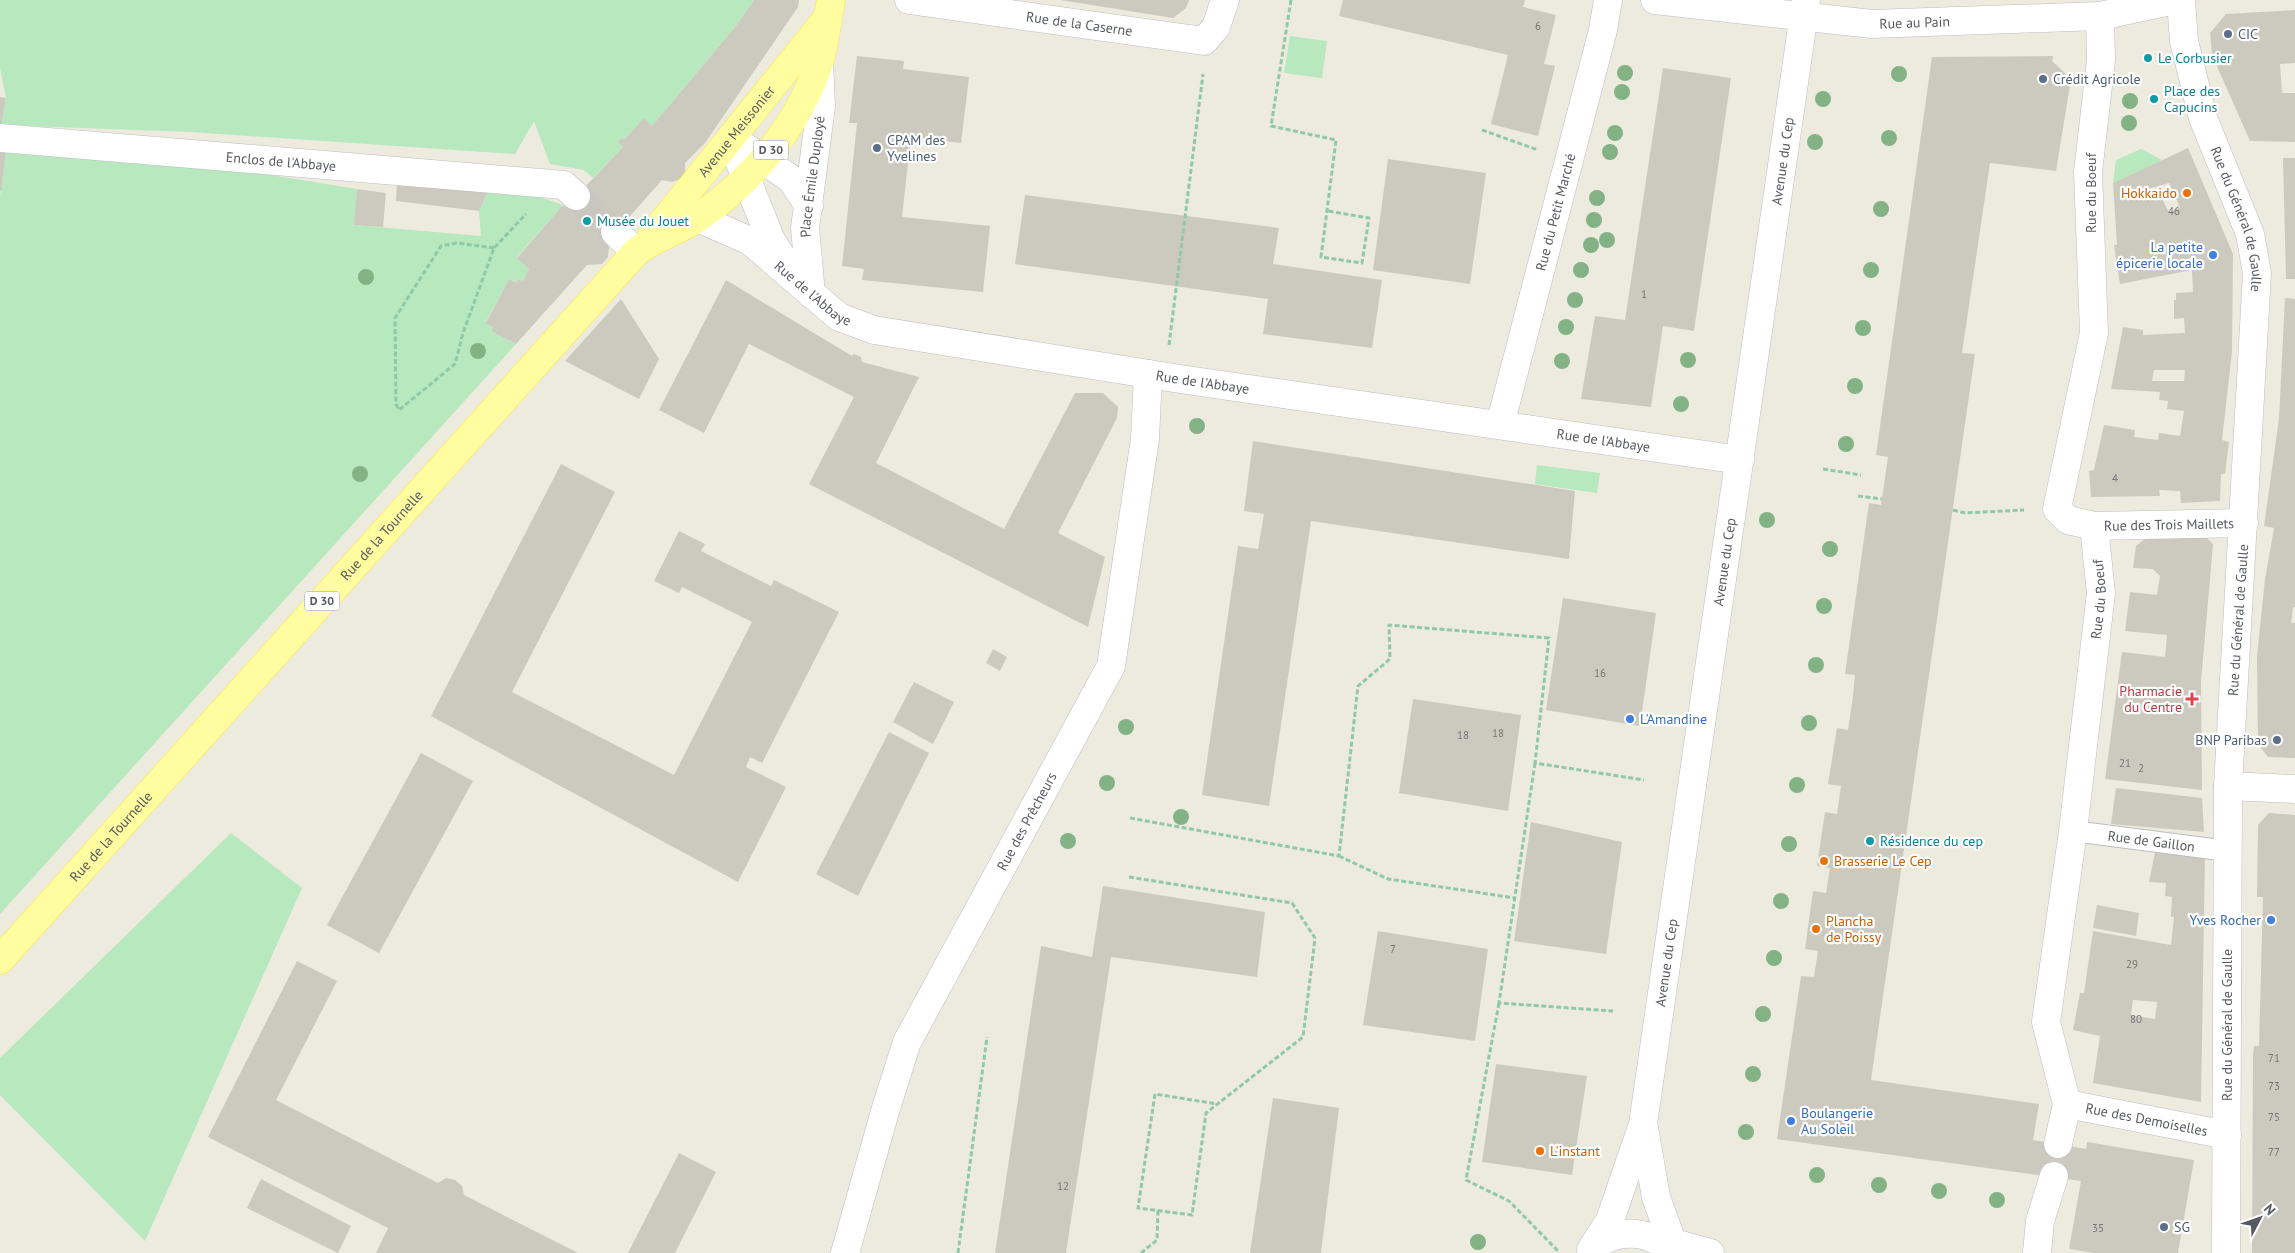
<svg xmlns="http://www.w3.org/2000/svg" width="2295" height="1253" font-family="'PT Sans',sans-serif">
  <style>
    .green { fill: #b7e8be }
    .building { fill: #cccabf; fill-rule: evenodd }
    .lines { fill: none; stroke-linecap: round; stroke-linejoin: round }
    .street-tunnel { stroke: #c8c7bf; stroke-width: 28; stroke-dasharray: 28 14; stroke-linecap: butt }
    .lane-casing { stroke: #bbbdc4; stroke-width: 22 }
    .street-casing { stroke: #bbbdc4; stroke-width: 29 }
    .secondary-casing { stroke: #bbbec6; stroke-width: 29 }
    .primary-casing { stroke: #ffe544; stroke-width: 29 }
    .path { stroke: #90c9a8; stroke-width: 3; stroke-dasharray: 5 2.5; stroke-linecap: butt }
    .lane { stroke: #fff; stroke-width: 20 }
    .street { stroke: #fff; stroke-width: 28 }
    .secondary { stroke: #fff; stroke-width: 28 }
    .primary { stroke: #fffda0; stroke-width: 28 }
    .tree { fill: #83b385 }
    .service-dot { fill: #5c6f8a; stroke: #fff; stroke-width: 2 }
    .culture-dot { fill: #0f9aa8; stroke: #fff; stroke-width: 2 }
    .food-dot { fill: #e8710a; stroke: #fff; stroke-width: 2 }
    .shop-dot { fill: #3f7fe0; stroke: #fff; stroke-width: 2 }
    .health-dot { fill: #e0444e; stroke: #fff; stroke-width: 2 }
    .labels { text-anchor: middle; stroke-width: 4.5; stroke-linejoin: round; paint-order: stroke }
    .number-label { font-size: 11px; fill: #747678 }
    .shield { fill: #fff; stroke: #898c90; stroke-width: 1 }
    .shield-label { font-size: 12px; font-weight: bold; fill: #575a61 }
    .street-label { font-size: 14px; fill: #575a61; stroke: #fff }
    .service-label { font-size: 14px; fill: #4e5e75; stroke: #fff; text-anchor: start }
    .culture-label { font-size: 14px; fill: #0d838f; stroke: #fff; text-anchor: start }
    .food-label { font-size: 14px; fill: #c56008; stroke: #fff; text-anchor: start }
    .shop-label { font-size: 14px; fill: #366cbe; stroke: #fff; text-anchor: end }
    .health-label { font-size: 14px; fill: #be3a42; stroke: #fff; text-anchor: end }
  </style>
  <rect width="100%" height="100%" fill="#edebde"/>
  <g class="green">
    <path d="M0,0H754L736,26L652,126L644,118L624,140L622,138L618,142L623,147L593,178L584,170L550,164L534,121L515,154L191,132L1,125L6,98L0,68Z"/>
    <path d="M1290,36L1327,41L1322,78L1284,73Z"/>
    <path d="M2141,149L2162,160L2113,183L2116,160Z"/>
    <path d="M6,152L197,163L357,189L355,225L481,236L479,211L490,187L517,189L563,205L517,257L529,269L523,281L519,279L517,283L509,279L486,322L493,327L491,331L516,344L0,914V196Z"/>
    <path d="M1537,465L1600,473L1597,493L1535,484Z"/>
    <path d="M231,833L302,888L145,1241L0,1095V1058Z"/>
  </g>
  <g class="building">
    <path d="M754,0H799L798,7L705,143L685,163V173L680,179L672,182L662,180L607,242L609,247L608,257L602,264L587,265L516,344L491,331L493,327L486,323L509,279L517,283L519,279L523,281L529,269L517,258L563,205L566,207L623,147L618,142L622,138L624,140L644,118L652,126L736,26Z"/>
    <path d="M1060,0H1189L1186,8L1173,18Z"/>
    <path d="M1343,0H1525L1523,7L1556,15L1544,64L1555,66L1538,136L1491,124L1508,55L1339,16Z"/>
    <path d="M2295,10V63L2280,64L2282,93H2295V142L2250,141L2212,55L2210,33L2226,14Z"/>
    <path d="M857,56L904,61L903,69L969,77L961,143L911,137L902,217L990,226L983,292L862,280L864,269L842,266L857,123H849Z"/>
    <path d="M2053,56L2052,61L2071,79L2056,171L1990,163L1962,353L1975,354L1871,1080L2039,1104L2033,1140L2086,1149L2087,1142L2194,1160L2178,1253H2094L2069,1249L2081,1181L1777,1139L1801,976L1814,977L1818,951L1805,949L1813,891L1826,893L1830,868L1817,866L1825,812L1837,814L1841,786L1828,784L1837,728L1848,730L1853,696L1855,675L1845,674L1869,503L1881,505L1888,457L1876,455L1932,57Z"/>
    <path d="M1663,68L1731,78L1694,331L1663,326L1651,407L1581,399L1595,316L1625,320Z"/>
    <path d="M0,97L6,98L1,126H0Z"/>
    <path d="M2188,148L2233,254L2232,352L2222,440L2229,442L2225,474H2221L2220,501L2181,503L2180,491L2159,490L2160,496L2091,497L2089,471L2094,470L2104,425L2135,430L2134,437L2158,440L2159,433L2180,436L2184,411L2167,409L2168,401L2159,400L2160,392L2111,389L2123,327L2143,330V335L2185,333L2184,318L2174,319V300H2176V293L2193,292L2192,270L2120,284L2114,245H2117L2113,183ZM2169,183L2180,207L2169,213L2160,194L2141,200L2138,192ZM2154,370H2185L2184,381H2152Z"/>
    <path d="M0,151L6,152L1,191H0Z"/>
    <path d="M2283,158H2295V279H2286Z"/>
    <path d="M1388,159L1486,173L1470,284L1373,270Z"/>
    <path d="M397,180L490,187L479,211L396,201Z"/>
    <path d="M357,189L386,193L383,227L354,225Z"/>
    <path d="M1025,195L1279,228L1273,264L1382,280L1372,348L1263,334L1268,299L1015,264Z"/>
    <path d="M726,280L852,356L854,354L861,357L862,362L919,377L876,463L1004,529L1075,393H1103L1118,407L1117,418L1058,533L1105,557L1088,627L809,484L854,397L749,344L704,433L659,410Z"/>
    <path d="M2285,298L2295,299V607H2293L2291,623H2295V758L2268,757L2258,744L2257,656L2265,579L2274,528L2264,526L2279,419Z"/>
    <path d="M621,299L659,359L639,399L565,361Z"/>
    <path d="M1253,441L1575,491L1569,559L1311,521L1269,806L1202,795L1238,546L1258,549L1264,514L1244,511Z"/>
    <path d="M561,464L615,492L512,692L674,775L752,622L682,587L679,593L654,581L679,531L705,544L701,551L771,586L774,580L839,612L762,763L750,757L746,767L786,787L738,882L431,716Z"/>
    <path d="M2201,532L2213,544L2201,682L2202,790L2105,779L2122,652L2165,657L2167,635L2125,631L2130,592L2157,595L2160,576L2153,569L2133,568L2136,546L2150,535Z"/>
    <path d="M1563,598L1656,613L1640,726L1546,710Z"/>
    <path d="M993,649L1007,657L1000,671L986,663Z"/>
    <path d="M914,682L954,702L933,744L893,722Z"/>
    <path d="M1413,699L1521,715L1508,811L1399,793Z"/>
    <path d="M889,732L929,753L858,896L816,874Z"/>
    <path d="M421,753L473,781L379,953L327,925Z"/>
    <path d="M2116,788L2202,798L2204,832L2111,824Z"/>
    <path d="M2269,813L2295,815V1253H2252L2253,1054L2254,1046H2259L2263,897H2257L2258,825Z"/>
    <path d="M1531,822L1622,842L1606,954L1514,941Z"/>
    <path d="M2155,852L2205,855L2201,1102L2093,1083L2100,1036L2073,1030L2080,993H2084L2093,931L2171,945L2174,917H2171L2172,897L2165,896L2166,883L2149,882ZM2133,1000L2157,1002L2155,1019L2131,1015Z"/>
    <path d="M1103,886L1265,912L1257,977L1111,957L1066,1253H995L1041,946L1092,957Z"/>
    <path d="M2097,905L2139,913L2136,936L2093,928Z"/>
    <path d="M1378,931L1488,949L1475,1041L1363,1025Z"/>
    <path d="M297,961L337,981L276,1100L438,1183L446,1178L455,1180L462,1186L464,1195L578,1253H376L388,1228L208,1137Z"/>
    <path d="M1496,1064L1587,1076L1572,1175L1482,1162Z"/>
    <path d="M1273,1098L1339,1108L1321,1253H1250Z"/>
    <path d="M679,1153L716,1172L675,1253H628Z"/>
    <path d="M261,1179L351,1226L338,1253L247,1208Z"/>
  </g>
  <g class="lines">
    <path class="street-tunnel" d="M576,196L615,232"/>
    <g class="lane-casing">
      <g id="lane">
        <path id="s1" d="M2073,831L2228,851"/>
      </g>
    </g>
    <g class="street-casing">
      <g id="street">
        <path id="s2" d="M909,0L1204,41L1216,27L1225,0"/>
        <path id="s3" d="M1655,0L1872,24L2100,16L2175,0"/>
        <path id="s4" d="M2181,0L2184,41L2203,118L2250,234L2257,273L2228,786L2226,1253"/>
        <path id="s5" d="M0,138L564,185L576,196"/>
        <path d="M730,138L771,240L786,264"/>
        <path d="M745,147L791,179L809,206"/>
        <path id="s6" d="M698,218L750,241L839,317L874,330L1180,379L1740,460"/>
        <path d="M615,232L636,252"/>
        <path id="s7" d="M811,294L805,228L821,106L819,62"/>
        <path id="s8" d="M1500,425L1603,30L1608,0"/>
        <path id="s9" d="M2094,526L2244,523"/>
        <path d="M2228,786L2295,789"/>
        <path id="s10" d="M2067,1104L2227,1135"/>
        <path id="s11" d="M2058,1144L2067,1104L2046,1022L2073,831L2101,593L2094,526L2068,520L2057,509L2094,333L2088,172L2101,60L2100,16"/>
        <path id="s12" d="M845,1253L886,1108L907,1042L1111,666L1145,439L1148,374"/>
        <path d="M2037,1253L2040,1221L2054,1176"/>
      </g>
    </g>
    <g class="secondary-casing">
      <g id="secondary">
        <path d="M1644,1128L1656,1197L1676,1253"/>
        <path d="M1659,1239L1710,1253"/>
        <path d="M1592,1249C1615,1227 1652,1229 1672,1253"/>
        <path id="s13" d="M1591,1250L1610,1220L1643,1124L1806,0"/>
      </g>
    </g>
    <g class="primary-casing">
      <g id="primary">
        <path id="s14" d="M651,237L825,21"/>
        <path id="s15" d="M0,960L636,252C655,237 679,231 699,217C753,180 798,126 819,63C825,43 827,21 831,0"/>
      </g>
    </g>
    <g class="path">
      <path d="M1291,0L1271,126L1336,140L1321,257L1362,263L1369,218L1328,211"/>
      <path d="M1482,130L1538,150"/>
      <path d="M494,248L457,243L441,246L395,318L396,404L399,410L455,364L463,333L494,248L526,214"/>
      <path d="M1169,345L1203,74"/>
      <path d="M1823,469L1861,475"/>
      <path d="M1858,496L1882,499"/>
      <path d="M1953,510L1965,513L2024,510"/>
      <path d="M1535,763L1499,1003L1613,1011"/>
      <path d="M1130,818L1339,856L1358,686L1390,659L1389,625L1549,638L1535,763L1644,780"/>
      <path d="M1339,856L1388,879L1515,898"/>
      <path d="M1129,877L1292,903L1315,938L1303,1037L1206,1113L1192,1215L1138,1208L1155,1094L1217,1104"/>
      <path d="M1499,1003L1466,1180L1509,1201L1558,1251"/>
      <path d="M958,1253L987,1037"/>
      <path d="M1141,1253L1157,1240L1158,1210"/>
    </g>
    <use href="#lane" class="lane"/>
    <use href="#street" class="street"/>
    <use href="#secondary" class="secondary"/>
    <use href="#primary" class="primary"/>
  </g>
  <g class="tree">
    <circle cx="1625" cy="73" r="8"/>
    <circle cx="1899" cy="74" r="8"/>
    <circle cx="1622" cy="92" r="8"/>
    <circle cx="1823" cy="99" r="8"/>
    <circle cx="2130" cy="101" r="8"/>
    <circle cx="2129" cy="123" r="8"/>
    <circle cx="1615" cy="133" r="8"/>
    <circle cx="1889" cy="138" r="8"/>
    <circle cx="1815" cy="142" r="8"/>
    <circle cx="1610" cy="152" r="8"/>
    <circle cx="1597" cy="198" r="8"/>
    <circle cx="1881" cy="209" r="8"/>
    <circle cx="1594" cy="220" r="8"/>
    <circle cx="1607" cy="240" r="8"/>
    <circle cx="1591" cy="245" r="8"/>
    <circle cx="1581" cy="270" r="8"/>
    <circle cx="1871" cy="270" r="8"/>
    <circle cx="366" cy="277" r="8"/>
    <circle cx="1575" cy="300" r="8"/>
    <circle cx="1566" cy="327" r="8"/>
    <circle cx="1863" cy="328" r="8"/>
    <circle cx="478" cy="351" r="8"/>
    <circle cx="1688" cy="360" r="8"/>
    <circle cx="1562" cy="361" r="8"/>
    <circle cx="1855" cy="386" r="8"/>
    <circle cx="1681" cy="404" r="8"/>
    <circle cx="1197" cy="426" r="8"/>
    <circle cx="1846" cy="444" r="8"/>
    <circle cx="360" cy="474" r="8"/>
    <circle cx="1767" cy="520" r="8"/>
    <circle cx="1830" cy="549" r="8"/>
    <circle cx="1824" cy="606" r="8"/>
    <circle cx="1816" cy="665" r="8"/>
    <circle cx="1809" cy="723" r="8"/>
    <circle cx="1126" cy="727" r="8"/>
    <circle cx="1107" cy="783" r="8"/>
    <circle cx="1797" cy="785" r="8"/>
    <circle cx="1181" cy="817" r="8"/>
    <circle cx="1068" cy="841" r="8"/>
    <circle cx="1789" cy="844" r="8"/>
    <circle cx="1781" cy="901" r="8"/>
    <circle cx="1774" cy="958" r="8"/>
    <circle cx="1763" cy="1014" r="8"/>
    <circle cx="1753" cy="1074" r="8"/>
    <circle cx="1746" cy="1132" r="8"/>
    <circle cx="1817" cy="1175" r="8"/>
    <circle cx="1879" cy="1185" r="8"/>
    <circle cx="1939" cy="1191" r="8"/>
    <circle cx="1997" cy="1200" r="8"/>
    <circle cx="1478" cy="1242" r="8"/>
  </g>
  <g class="service-dot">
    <circle cx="2228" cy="34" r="5"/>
    <circle cx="2043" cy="79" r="5"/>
    <circle cx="877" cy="148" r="5"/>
    <circle cx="2277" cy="740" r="5"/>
    <circle cx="2164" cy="1227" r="5"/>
  </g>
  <g class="culture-dot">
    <circle cx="2148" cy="58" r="5"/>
    <circle cx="2154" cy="99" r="5"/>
    <circle cx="587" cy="221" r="5"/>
    <circle cx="1870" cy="841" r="5"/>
  </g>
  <g class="food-dot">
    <circle cx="2187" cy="193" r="5"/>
    <circle cx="1824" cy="861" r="5"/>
    <circle cx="1816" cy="929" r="5"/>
    <circle cx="1540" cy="1151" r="5"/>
  </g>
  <g class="shop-dot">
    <circle cx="2213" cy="255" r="5"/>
    <circle cx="1630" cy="719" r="5"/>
    <circle cx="2271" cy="920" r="5"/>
    <circle cx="1791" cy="1121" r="5"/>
  </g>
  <path class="health-dot" d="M2189.5 691.5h5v5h5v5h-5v5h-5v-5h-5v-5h5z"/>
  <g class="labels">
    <g class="number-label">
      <text x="1538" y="30">6</text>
      <text x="2174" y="215">46</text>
      <text x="1644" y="298">1</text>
      <text x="2115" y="482">4</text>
      <text x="1600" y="677">16</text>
      <text x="1498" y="737">18</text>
      <text x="1463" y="739">18</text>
      <text x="2125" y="767">21</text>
      <text x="2141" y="772">2</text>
      <text x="1393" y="953">7</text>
      <text x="2132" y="968">29</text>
      <text x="2136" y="1023">80</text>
      <text x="2274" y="1062">71</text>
      <text x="2274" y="1090">73</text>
      <text x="2274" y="1121">75</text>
      <text x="2274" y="1156">77</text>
      <text x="1063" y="1190">12</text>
      <text x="2098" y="1232">35</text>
    </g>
    <g class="shield">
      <rect x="753.5" y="140.5" width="35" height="19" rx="4"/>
      <rect x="304.5" y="591.5" width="35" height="19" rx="4"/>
    </g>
    <g class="shield-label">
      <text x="771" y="154">D 30</text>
      <text x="322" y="605">D 30</text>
    </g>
    <g class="street-label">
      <text dy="5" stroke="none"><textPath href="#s3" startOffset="261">Rue au Pain</textPath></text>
      <text dy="5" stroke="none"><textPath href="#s2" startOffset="172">Rue de la Caserne</textPath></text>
      <text dy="5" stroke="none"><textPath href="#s14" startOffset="136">Avenue Meissonier</textPath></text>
      <text dy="5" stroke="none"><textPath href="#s13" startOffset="1110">Avenue du Cep</textPath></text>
      <text dy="5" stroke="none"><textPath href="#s5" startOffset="282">Enclos de l'Abbaye</textPath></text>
      <text dy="5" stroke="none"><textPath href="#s7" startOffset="118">Place Émile Duployé</textPath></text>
      <text transform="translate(2091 193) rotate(-90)" y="5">Rue du Boeuf</text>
      <text dy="5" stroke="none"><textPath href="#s8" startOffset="220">Rue du Petit Marché</textPath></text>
      <text dy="5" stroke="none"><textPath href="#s4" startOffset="228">Rue du Général de Gaulle</textPath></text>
      <text dy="5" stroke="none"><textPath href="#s6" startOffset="139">Rue de l'Abbaye</textPath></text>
      <text dy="5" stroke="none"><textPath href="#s6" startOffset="544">Rue de l'Abbaye</textPath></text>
      <text dy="5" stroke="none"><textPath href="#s6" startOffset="949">Rue de l'Abbaye</textPath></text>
      <text dy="5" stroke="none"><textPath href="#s9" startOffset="75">Rue des Trois Maillets</textPath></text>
      <text dy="5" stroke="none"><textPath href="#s15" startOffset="571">Rue de la Tournelle</textPath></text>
      <text dy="5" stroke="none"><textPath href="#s13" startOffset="705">Avenue du Cep</textPath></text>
      <text dy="5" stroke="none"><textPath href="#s11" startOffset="552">Rue du Boeuf</textPath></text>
      <text transform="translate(2238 620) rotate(-86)" y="5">Rue du Général de Gaulle</text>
      <text dy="5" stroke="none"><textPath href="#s12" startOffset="471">Rue des Prêcheurs</textPath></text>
      <text dy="5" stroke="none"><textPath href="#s15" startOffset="166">Rue de la Tournelle</textPath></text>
      <text dy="5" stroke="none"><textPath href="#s1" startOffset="79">Rue de Gaillon</textPath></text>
      <text dy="5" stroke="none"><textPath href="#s13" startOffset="300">Avenue du Cep</textPath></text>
      <text transform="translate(2227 1025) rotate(-90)" y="5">Rue du Général de Gaulle</text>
      <text dy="5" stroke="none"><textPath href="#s10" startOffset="81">Rue des Demoiselles</textPath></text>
    </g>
    <g class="service-label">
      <text x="2238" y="39">CIC</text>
      <text x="2053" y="84">Crédit Agricole</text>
      <text x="887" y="145">CPAM des<tspan x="887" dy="16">Yvelines</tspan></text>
      <text x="2267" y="745" text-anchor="end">BNP Paribas</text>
      <text x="2174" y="1232">SG</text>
    </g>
    <g class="culture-label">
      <text x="2158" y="63">Le Corbusier</text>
      <text x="2164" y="96">Place des<tspan x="2164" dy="16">Capucins</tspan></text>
      <text x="597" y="226">Musée du Jouet</text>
      <text x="1880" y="846">Résidence du cep</text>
    </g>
    <g class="food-label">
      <text x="2177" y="198" text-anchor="end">Hokkaido</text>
      <text x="1834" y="866">Brasserie Le Cep</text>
      <text x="1826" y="926">Plancha<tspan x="1826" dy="16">de Poissy</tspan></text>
      <text x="1550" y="1156">L'instant</text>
    </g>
    <g class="shop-label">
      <text x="2203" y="252">La petite<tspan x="2203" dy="16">épicerie locale</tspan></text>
      <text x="1640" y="724" text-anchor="start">L'Amandine</text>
      <text x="2261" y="925">Yves Rocher</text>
      <text x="1801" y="1118" text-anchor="start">Boulangerie<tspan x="1801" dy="16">Au Soleil</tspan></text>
    </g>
    <g class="health-label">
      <text x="2182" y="696">Pharmacie<tspan x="2182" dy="16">du Centre</tspan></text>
    </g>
  </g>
  <g transform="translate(2260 1218) rotate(49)" stroke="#ffffff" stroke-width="4" paint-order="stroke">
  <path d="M0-4L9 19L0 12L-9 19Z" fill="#575a61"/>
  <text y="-8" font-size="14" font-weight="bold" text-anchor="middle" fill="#575a61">N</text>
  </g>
</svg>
